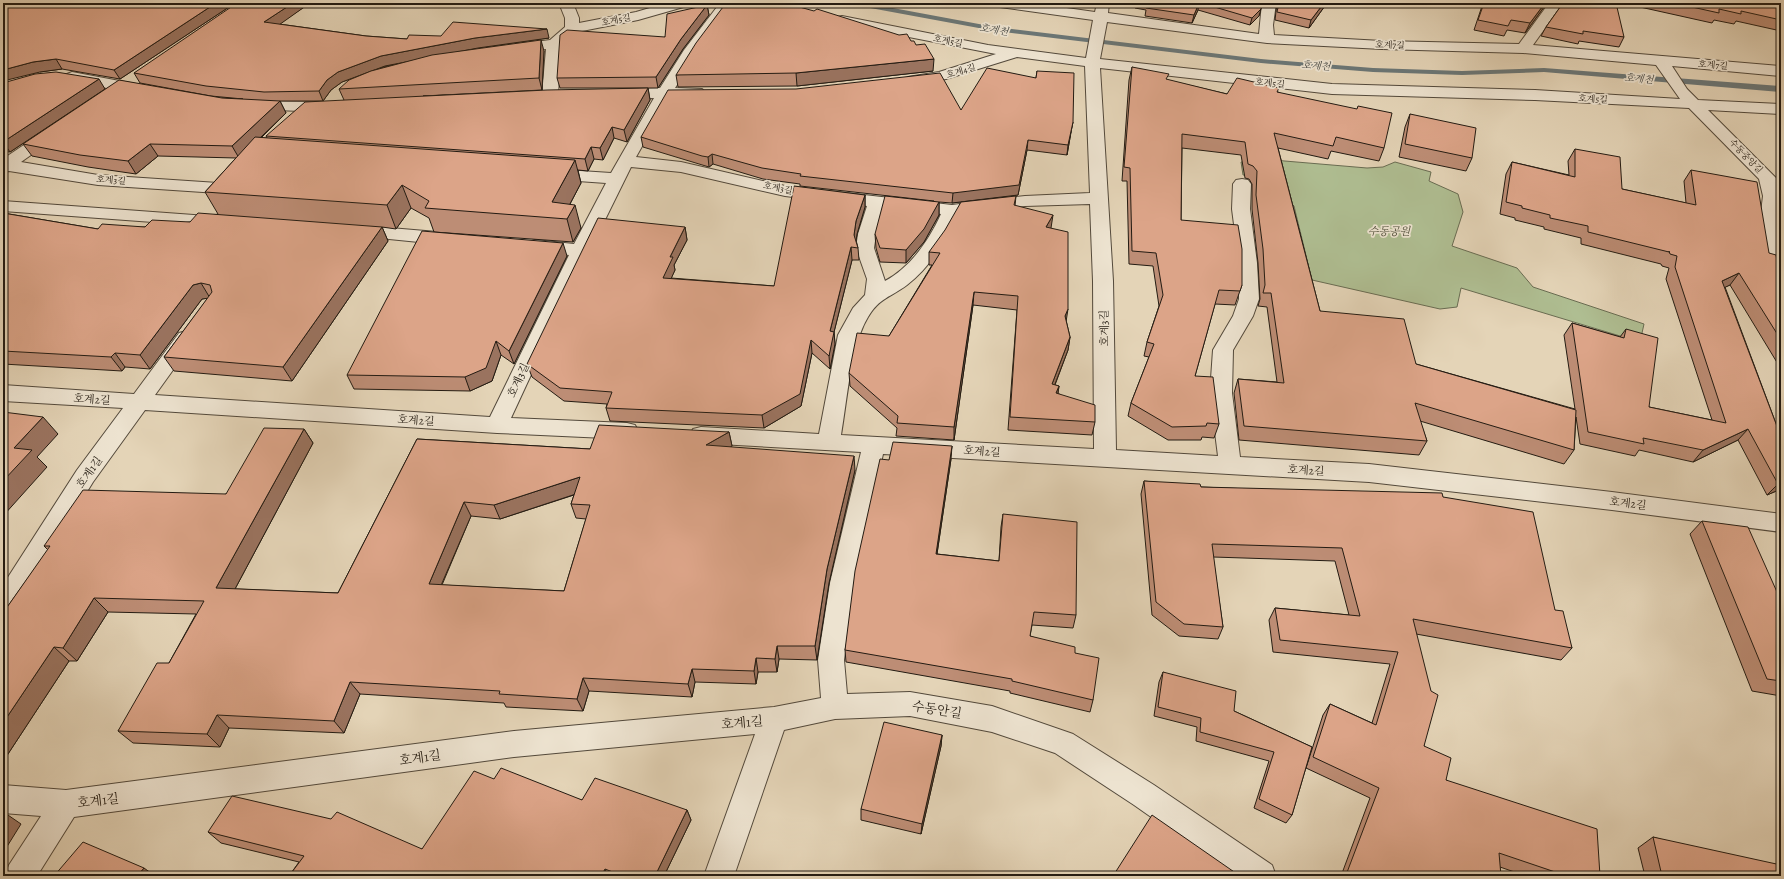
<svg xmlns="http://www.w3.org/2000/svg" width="1784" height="879" font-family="Alegreya,'Noto Serif KR',serif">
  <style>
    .green { fill: #afbe92; stroke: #696c52 }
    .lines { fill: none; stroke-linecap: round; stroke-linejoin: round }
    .stream { fill: #6b7777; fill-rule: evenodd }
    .minor-casing { stroke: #53493b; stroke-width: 2 }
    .minor { fill: #ede3d0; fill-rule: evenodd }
    .wall { fill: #bd8d75; stroke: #231b12; fill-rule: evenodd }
    .shaded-wall { fill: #9a735f; stroke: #231b12 }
    .building { fill: #dca488; stroke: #231b12; fill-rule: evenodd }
    .labels { text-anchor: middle; stroke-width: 3.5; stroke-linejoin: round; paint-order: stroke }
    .far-street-label { font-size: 9px; fill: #231b12; stroke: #ede3d0 }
    .far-water-label { font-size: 10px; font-style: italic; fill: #474945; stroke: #ede3d0 }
    .park-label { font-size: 11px; font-style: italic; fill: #4d4c38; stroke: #ede3d0 }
    .street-label { font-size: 11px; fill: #231b12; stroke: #ede3d0 }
    .near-street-label { font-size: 13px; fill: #231b12; stroke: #ede3d0 }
  </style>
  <rect width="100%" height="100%" fill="#e4d4b7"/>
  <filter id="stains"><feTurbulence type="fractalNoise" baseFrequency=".005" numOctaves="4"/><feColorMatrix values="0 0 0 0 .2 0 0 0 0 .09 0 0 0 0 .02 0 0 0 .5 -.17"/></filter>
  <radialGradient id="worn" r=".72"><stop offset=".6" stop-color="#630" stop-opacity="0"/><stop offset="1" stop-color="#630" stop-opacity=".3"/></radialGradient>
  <path class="green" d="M1273,160L1367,168L1383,167L1395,162L1431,172L1429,181L1458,194L1463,212L1452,246L1517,268L1533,287L1644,324L1640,342L1461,288L1457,307L1440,309L1312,280L1294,206L1283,195L1256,176L1243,175L1241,162Z"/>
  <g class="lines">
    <path class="stream" d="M850,3H866L995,27L1261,59L1373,68L1462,71L1544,68L1781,86V92L1544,72L1462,75L1373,72L1261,63L995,31L854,5Z"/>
    <g class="minor-casing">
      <g id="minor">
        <path d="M559,3H573L579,18V23L636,12L667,3H689L687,6L638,20L577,32L561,45L558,95L555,98H545L542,95L546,49L513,53L508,52L506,49L508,46L513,45L550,40L565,27V18Z"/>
        <path d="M720,3H734L697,54L675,88L702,89L705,92L702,95L670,97L636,157L681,162L785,186L952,205L1025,196L1090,193L1085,66L1017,57L946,79L913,85L908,83L905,80L908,77L939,72L996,54L842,24L837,23L835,20L837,17L842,16L988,45L1086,58L1093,20L1000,7L995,6L993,3H1031L1095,12L1097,3H1109L1108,13L1259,34L1262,3H1276L1273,25L1274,35L1382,41L1519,44L1549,3H1563L1533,45L1781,66V76L1672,66L1687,89L1698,100L1781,104V114L1708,110L1776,178L1781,196L1778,220L1781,245V270L1774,268L1763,247L1760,220L1763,196L1759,179L1689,108L1535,100L1332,94L1100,68L1113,281L1116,450L1218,456L1210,393L1213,350L1233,316L1239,299V263L1232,209L1233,184L1236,180L1242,179L1248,180L1251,184L1250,209L1257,263L1259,299L1253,316L1233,350L1232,393L1240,457L1369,464L1612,492L1781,514V532L1612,510L1369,482L883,454L854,583L844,660L847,694L910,692L992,706L1073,734L1154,785L1272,865L1276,876H1235L1134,805L1055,753L992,732L910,716L835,719L784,730L734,876H704L755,734L514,757L74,817L37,876H5L9,865L41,816L3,813V785L66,790L514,731L774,707L821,698L818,660L830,583L861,452L701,443L693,441L690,435L693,429L701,427L819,434L838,335L853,308L865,295L867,279L856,248L858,234L867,206L785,196L681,172L631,167L568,295L511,418L627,423L635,425L638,431L635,437L627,439L497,433L145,410L93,482L12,614L3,617V585L77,470L123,408L3,401V385L134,394L179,333L186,331L193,333L196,338L155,395L490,417L569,255L529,250L526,246L529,242L535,240L574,244L606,183L550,179L544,178L541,174L544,170L550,169L611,173L654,98L619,99L614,97L611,94L614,91L619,89L660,88L684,50ZM1107,22L1267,43L1382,49L1523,53L1656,65L1680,99L1535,90L1332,84L1100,59ZM1090,204L1093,281L1094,449L841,435C847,401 851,344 868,317C879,298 891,297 907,285C930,267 947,240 959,214L1025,206ZM884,208L941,214C929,240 911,267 885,281L874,248L876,234Z"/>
        <path d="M72,72L141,85L146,87L149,90L146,93L141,95L67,80L64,77L67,74Z"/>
        <path d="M254,101L329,102L335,104L337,107L335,110L329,112L248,109L246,106L248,103Z"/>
        <path d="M52,128L58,130L60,133L58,136L21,162L98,175L218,183L224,184L227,188L224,192L218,193L98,185L9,171L3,172V159L46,130Z"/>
        <path d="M3,201L221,217L227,218L230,222L227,226L221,227L3,211Z"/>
        <path d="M355,225L449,233L455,235L458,239L455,243L449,245L349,235L346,231L349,227Z"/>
      </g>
    </g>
    <use href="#minor" class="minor"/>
  </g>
  <g class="wall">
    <path d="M3,3H235L120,79L62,69L40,72Z"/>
    <path d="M310,3L279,24L366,36L407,39L549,38L478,48L454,52L544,51L542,90L423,96L648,88L650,100L627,142L614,138L603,160L594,159L588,171L578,170L581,183L570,204L581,228L573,242L434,232L429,218L411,208L396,229L382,227L388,241L292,381L174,371L164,357L208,298L202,299L150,369L125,367L122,371L3,364V213L98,229L145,227L190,222L218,214L205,192L236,158L158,156L136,174L88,167L32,156L23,144L222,98L243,99L211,96L140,83L134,73ZM413,60L372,70L385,66ZM369,72L339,89L344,100L266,136L267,138H261L286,113L280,101H323L331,90L342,82Z"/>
    <path d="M1135,3H1262L1259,16L1250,25L1198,10L1192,23L1145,16L1146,10L1135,8Z"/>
    <path d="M1277,3H1327L1309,28L1275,20Z"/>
    <path d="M1483,3H1547L1525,33L1507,30L1504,36L1474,30Z"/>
    <path d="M1563,3L1624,37L1619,47L1579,41L1578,44L1541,36L1546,27Z"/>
    <path d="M1622,3H1781V31L1736,21L1734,24L1714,20L1712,23Z"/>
    <path d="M707,5L709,15L683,49L658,88H560L557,78L665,37Z"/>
    <path d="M911,41L933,71L797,86L678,87L676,75Z"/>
    <path d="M1132,67L1167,80L1227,94L1278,92L1384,148L1379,161L1331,151L1328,159L1278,148L1320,311L1416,364L1575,409L1564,335L1572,323L1620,337L1626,329L1649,407L1712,420L1666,279L1669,268L1662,266L1661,264L1581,244V238L1544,229V227L1515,220V218L1500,214L1506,174L1512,162L1569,175L1568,161L1575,149L1622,189L1686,203L1684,181L1691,170L1769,253L1781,284V369L1730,285L1725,287L1781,437V489L1767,495L1738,440L1693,462L1639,450L1635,456L1580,444L1576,417L1574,450L1564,464L1420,421L1427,441L1419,455L1239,440L1234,393L1238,379L1277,382L1267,307L1258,306L1260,299L1258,263L1252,209V184L1249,179L1245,178L1241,155L1182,148L1181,220L1242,285L1235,305L1215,304L1195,376L1219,424L1214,438L1202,437L1201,440H1168L1128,416L1131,403L1149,357L1144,356L1147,342L1159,306L1153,266L1129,264L1127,181H1122L1129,80Z"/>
    <path d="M1037,71L1071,132L1067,155L1027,150L1018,195L952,203L939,202V215L924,242L906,263L880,262L876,248L875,234L934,201L800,186V184L763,179L713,164L709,167L643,147L641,137L961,110L1036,78Z"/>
    <path d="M3,83L105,89L10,152L3,151Z"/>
    <path d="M1410,114L1472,158L1466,171L1399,157L1405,127Z"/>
    <path d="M865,195V207L857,234L856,240L858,248L859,260H852L834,332L835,344L830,369L812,353L801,406L764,428L610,421L606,408L607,404L564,401L532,377L527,364L685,227L687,240L674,265L675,270L671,278L774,286Z"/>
    <path d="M1016,196L1015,206L1051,228L1066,320L1070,337L1068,350L1055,385L1059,386L1058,393L1095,422L1092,435L1008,430L1017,310L973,305L954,440L896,436L897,428L850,386L849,373L889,336L932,265H929V252Z"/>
    <path d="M567,256L514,364L501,355L492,381L470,391L354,389L347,375Z"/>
    <path d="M304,429L313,443L235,589L338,593L417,439L590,449L729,432L732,446L731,447L855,470L829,583L817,660L779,659L777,672H758L756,684L695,682L692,697L589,691L583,711L506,707L504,703L360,694L344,733L229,728L220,747L133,743L118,731L169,663L196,614L108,612L77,661H69L6,757H3V613L48,550L44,546L226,494ZM574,495L571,504L576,518L586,519L564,591L442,585L471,516L500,519Z"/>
    <path d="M951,459L937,554L999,561L1001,527L1003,514L1076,615L1073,628L1032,625L1030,636L1075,653L1093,700L1090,712L1010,693V691L846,662L845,650L889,460Z"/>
    <path d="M1144,481L1201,487L1443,497L1555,610L1572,648L1561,660L1416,634L1424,746L1446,780L1600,876H1526L1500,867L1501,876H1341L1370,798L1306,768L1323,715L1330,704L1372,723L1390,664L1273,652L1269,620L1275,608L1349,615L1335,561L1213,557L1223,627L1218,639L1179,636L1152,615L1141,494Z"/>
    <path d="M1702,521L1781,601V696L1752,691L1690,534Z"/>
    <path d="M1163,672L1234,711L1312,747L1292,815L1286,823L1254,808L1269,761L1196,741L1197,727L1154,716L1159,682Z"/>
    <path d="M942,735L941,746L921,834L861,820V809Z"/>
    <path d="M494,779L582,800L687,810L691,820L664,876H289L299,862L221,843L208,832L422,849Z"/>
    <path d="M1653,837L1781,876H1645L1638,848Z"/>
  </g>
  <g class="shaded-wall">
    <path d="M216,3H235L120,79L114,70Z"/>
    <path d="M293,3H310L269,32L264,22Z"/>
    <path d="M1199,3L1198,10L1192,23L1194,15Z"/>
    <path d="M1324,3H1327L1309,28L1311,20Z"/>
    <path d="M1545,3H1547L1525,33L1530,23Z"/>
    <path d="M707,5L709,15L683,49L658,88L656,77L681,39Z"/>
    <path d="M1261,9L1259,16L1250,25L1252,18Z"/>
    <path d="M547,29L549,38L478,48L385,66L342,82L331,90L323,101L319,91L327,80L338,72L381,56L475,38Z"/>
    <path d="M541,40L544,51L542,90L539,78Z"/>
    <path d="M56,59L62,69L40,72L3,81V70L33,62Z"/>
    <path d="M934,59L933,71L797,86L796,73Z"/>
    <path d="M99,79L105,89L10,152L3,142Z"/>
    <path d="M648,88L650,100L627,142L624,130Z"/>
    <path d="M280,101L286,113L239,158L232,146Z"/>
    <path d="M1073,122L1071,132L1067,155L1068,145Z"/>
    <path d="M612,127L614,138L603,160L600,148Z"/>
    <path d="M1028,140L1027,150L1018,195L952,203L953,193Z"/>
    <path d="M150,144L158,156L136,174L128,161Z"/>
    <path d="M591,147L594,159L588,171L585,159Z"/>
    <path d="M712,154L713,164L709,167L708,157Z"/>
    <path d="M575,160L581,183L562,219L552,202Z"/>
    <path d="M402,185L411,208L396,229L387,205Z"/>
    <path d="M865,195V207L857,234L855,248L854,235L856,221Z"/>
    <path d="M939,202V215L924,242L906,263V250Z"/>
    <path d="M575,205L581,228L573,242L567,219Z"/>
    <path d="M1053,215L1051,228L1044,240L1046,227Z"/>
    <path d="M382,227L388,241L292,381L283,367Z"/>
    <path d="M685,227L687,240L674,265L675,270L666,290L663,278L670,257Z"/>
    <path d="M563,243L567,256L514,364L509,351Z"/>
    <path d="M851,247L852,260L834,332L835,344L830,369L829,356L830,331Z"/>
    <path d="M1739,273L1730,285L1713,293L1722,281Z"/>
    <path d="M201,283L210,298L202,299L150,369L140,355L193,285Z"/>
    <path d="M974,292L973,305L954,440V427Z"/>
    <path d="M1068,309L1066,322L1065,316Z"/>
    <path d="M1070,337L1068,350L1050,397L1052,384Z"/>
    <path d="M811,340L812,353L801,406L764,428L762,415Z"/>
    <path d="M496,341L501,355L492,381L470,391L465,377Z"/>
    <path d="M115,353L125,367L122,371L111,357Z"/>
    <path d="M1059,386L1057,399L1056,393Z"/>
    <path d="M43,417L58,434L37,457L47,467L3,516V481L14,448Z"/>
    <path d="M304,429L313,443L228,602L216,588Z"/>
    <path d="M1748,429L1738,440L1693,462L1703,450Z"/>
    <path d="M729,432L732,446L709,459L706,445Z"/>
    <path d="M952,446L951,459L935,567L936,554Z"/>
    <path d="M854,456L855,470L829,583L817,660L815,646L827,569Z"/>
    <path d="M580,477L585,491L500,519L494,505Z"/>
    <path d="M1781,483V489L1767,495L1778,484Z"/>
    <path d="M464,502L471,516L436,597L429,584Z"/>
    <path d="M94,598L108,612L77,661L63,648Z"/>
    <path d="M777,646L779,659L777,672L775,659Z"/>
    <path d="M54,647L69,661L6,757L3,755V723Z"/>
    <path d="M756,658L758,672L756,684L754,671Z"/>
    <path d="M692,669L695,682L692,697L688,684Z"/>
    <path d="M583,678L589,691L583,711L577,699Z"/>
    <path d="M350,682L360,694L344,733L334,721Z"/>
    <path d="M217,715L229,728L220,747L207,734Z"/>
    <path d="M942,735L941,746L921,834L922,824Z"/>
    <path d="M687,810L691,820L664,876H655Z"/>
    <path d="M5,813L21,824L3,853V816Z"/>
    <path d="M144,868L155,876H137Z"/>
    <path d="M605,869L608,876H601Z"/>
  </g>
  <g class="building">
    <path d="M3,3H216L114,70L56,59L33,62L3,70Z"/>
    <path d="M237,3H293L264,22L366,36L407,39L409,35L441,36L453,22L547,29L475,38L381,56L338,72L327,80L319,91L264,92L206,86L134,73Z"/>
    <path d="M726,3H785L814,11L817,9L899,35L907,34L911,41H914L916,45L925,44L934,59L796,73L676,75L696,43Z"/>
    <path d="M1149,3H1199L1194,15L1146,8Z"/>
    <path d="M1201,3H1262L1261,9L1252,18Z"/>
    <path d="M1279,3H1324L1311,20L1277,12Z"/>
    <path d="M1484,3H1545L1530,23L1511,20L1508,26L1478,20Z"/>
    <path d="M1563,3H1616L1624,37L1583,31V34L1546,27Z"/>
    <path d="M1674,3H1781V20L1741,11V14L1719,9V13Z"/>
    <path d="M707,5L681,39L656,77L557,78L560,35L567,30L665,37L667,14Z"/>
    <path d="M541,40L539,78L339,89L349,80L371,71L432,55Z"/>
    <path d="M1132,67L1169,74L1166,79L1227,94L1237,78L1279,88L1277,92L1357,109L1358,106L1392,113L1384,148L1336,137L1333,146L1274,133L1320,311L1404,319L1416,364L1576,410L1574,450L1415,403L1427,441L1244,426L1238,379L1284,383L1271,293H1263L1265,285L1263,249L1256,195L1257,171L1253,166L1248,164L1245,142L1182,134L1181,220L1238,225L1242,249V285L1240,291L1219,290L1195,376L1213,377L1219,424L1207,423L1206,426L1172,427L1131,403L1154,344L1147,342L1163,295L1156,253L1132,251L1130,168L1124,167Z"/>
    <path d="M987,68L1036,78L1037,71L1074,73L1073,122L1068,145L1028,140L1019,185L953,193L800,176L801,174L762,168L712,154L708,157L702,156L641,137L668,90L796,89L940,73L961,110Z"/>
    <path d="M56,72L99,79L3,142V83L35,74Z"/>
    <path d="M119,80L222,98L280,101L232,146L150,144L128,161L80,155L23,144Z"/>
    <path d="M648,88L624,130L612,127L600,148L591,147L585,159L266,136L305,102L547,90Z"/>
    <path d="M1410,114L1476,128L1472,158L1405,144Z"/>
    <path d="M255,137L575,160L552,202L575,205L567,219L425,208L429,201L402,185L387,205L205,192Z"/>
    <path d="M1575,149L1620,157L1622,189L1696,205L1691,170L1757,182L1769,253L1776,255L1781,284V340L1739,273L1722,281L1781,437V483L1778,484L1748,429L1703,450L1643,438L1644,444L1588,432L1572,323L1624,338L1626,329L1658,338L1649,407L1726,423L1675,267L1677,256L1670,254L1669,251V252L1588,232V226L1550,218V215L1522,208V206L1506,202L1512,162L1575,177Z"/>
    <path d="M794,186L865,195L856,221L854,235L858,248L851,247L830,331L834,332L829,356L811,340L800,394L762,415L606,408L612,392L560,388L527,364L598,218L685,227L670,257H673L663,278L774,286Z"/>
    <path d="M885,196L939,202L924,229L906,250L880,248L875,234Z"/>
    <path d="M1016,196L1014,205L1053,215L1046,227L1068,232V309L1065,316L1070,337L1052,384L1059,386L1056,393L1095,405V422L1010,417L1018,296L974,292L954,427L897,423L898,416L849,373L857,333L889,336L940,253L929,252L945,230L961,202Z"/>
    <path d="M3,213L98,229L102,224L145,227L152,220L190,222L198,213L382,227L283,367L164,357L212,292L210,285L201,283L193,285L140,355L115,353L111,357L3,351Z"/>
    <path d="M422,231L563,243L509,351L496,341L486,368L465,377L347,375Z"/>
    <path d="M3,412L43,417L14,448L32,450L3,481Z"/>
    <path d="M599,425L729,432L706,445L854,456L827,569L815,646H777L775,659L756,658L754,671L692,669L688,684L583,678L577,699L499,694L500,691L350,682L334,721L217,715L207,734L118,731L157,663H169L204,601L94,598L63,648L54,647L3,723V613L50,546H44L83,490L226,494L264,428L304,429L216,588L338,593L417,439L590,449ZM580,477L571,504L590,505L564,591L429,584L464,502L494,505Z"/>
    <path d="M893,442L952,446L936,554L999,561L1003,514L1077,522L1076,615L1034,612L1030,636L1075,647V653L1099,658L1093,700L1012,681V679L845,650L855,571L880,459L889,460Z"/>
    <path d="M1144,481L1200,484L1201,487L1442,493L1443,497L1533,512L1555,610L1563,611L1572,648L1413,619L1431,691L1438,695L1424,746L1451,758L1446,780L1597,829L1600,876H1567L1499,853L1501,876H1347L1346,875L1379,788L1313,757L1330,704L1376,725L1398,652L1280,640L1275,608L1360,616L1342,548L1212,544L1223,627L1184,624L1156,602Z"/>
    <path d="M1702,521L1748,527L1781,601V681L1767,679Z"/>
    <path d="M1163,672L1236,691L1234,711L1312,747L1292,815L1259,799L1274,752L1200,732L1201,718L1158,707Z"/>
    <path d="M884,722L942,735L922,824L861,809Z"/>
    <path d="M501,768L582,800L595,778L687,810L655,876H623L605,869L601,876H289L304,856L208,832L232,796L331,819L337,812L422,849L474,771L494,779Z"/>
    <path d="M1152,815L1240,876H1113Z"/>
    <path d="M1653,837L1781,865V876H1662Z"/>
    <path d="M83,842L144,868L137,876H54Z"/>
  </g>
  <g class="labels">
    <g class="far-street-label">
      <text transform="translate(616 20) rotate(-11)" y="3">호계5길</text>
      <text transform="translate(948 41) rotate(11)" y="3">호계5길</text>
      <text transform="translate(1390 45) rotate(2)" y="3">호계7길</text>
      <text transform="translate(1713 65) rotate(5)" y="3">호계7길</text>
      <text transform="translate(961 71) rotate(-16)" y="3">호계4길</text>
      <text transform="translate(1270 83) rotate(6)" y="3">호계5길</text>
      <text transform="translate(1593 99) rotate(3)" y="3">호계5길</text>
      <text transform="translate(1746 156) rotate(46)" y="3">수동중앙길</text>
      <text transform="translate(111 180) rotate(5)" y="3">호계3길</text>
      <text transform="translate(778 188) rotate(11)" y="3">호계3길</text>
    </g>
    <g class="far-water-label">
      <text transform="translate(994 29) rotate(9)" y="4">호계천</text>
      <text transform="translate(1316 65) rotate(4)" y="4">호계천</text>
      <text transform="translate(1639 78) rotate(5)" y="4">호계천</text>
    </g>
    <g class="park-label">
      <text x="1389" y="235">수동공원</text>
    </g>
    <g class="street-label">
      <text transform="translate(1104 328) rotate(-91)" y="4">호계3길</text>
      <text transform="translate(518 380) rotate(-65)" y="4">호계3길</text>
      <text transform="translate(92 399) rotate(4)" y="4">호계2길</text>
      <text transform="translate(416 420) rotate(4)" y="4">호계2길</text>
      <text transform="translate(982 451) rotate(4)" y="4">호계2길</text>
      <text transform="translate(1306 470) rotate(3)" y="4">호계2길</text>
      <text transform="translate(89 472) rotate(-55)" y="4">호계1길</text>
      <text transform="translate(1628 503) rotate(7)" y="4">호계2길</text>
    </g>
    <g class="near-street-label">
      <text transform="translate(937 709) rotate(9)" y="5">수동안길</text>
      <text transform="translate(742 722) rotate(-5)" y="5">호계1길</text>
      <text transform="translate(420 757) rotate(-8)" y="5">호계1길</text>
      <text transform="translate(98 800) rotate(-7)" y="5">호계1길</text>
    </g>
  </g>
  <rect width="1784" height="879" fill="none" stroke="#e4d4b7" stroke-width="16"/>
  <rect x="4" y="4" width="1776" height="871" fill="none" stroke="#231b12" stroke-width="2"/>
  <rect x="8" y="8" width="1768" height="863" fill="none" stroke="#231b12"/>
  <rect width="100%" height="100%" filter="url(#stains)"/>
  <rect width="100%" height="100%" fill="url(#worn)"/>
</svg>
